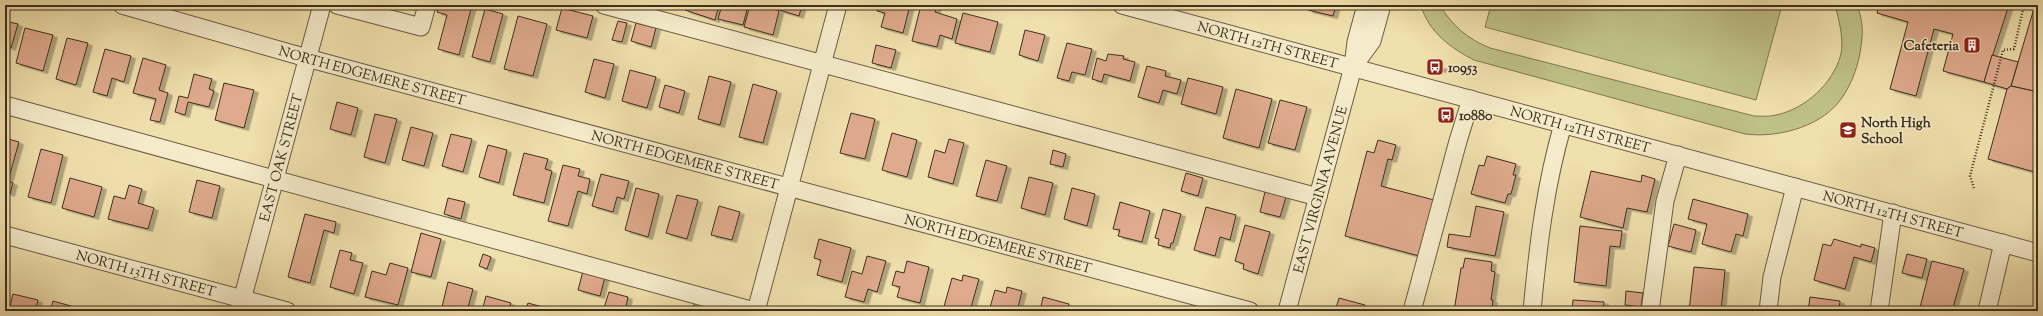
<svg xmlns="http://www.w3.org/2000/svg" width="2043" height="316" font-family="'Sorts Mill Goudy',serif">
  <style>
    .green { fill: #bfc186; stroke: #7e7851 }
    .building { fill: #dfaa8d; stroke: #3d301c; filter: url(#shadow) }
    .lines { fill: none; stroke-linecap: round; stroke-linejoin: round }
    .minor-casing { stroke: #6a5c40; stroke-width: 19 }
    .path { stroke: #3d301c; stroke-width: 2.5; stroke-dasharray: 1 2; stroke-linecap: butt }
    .minor { stroke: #f5ebca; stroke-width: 17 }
    .labels { text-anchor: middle; stroke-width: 3; stroke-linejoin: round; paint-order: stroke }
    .street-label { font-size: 14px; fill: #3d301c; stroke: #f5ebca }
    .poi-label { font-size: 14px; font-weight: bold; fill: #3d301c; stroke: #f5ebca; text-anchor: start }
  </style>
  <defs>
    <filter id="shadow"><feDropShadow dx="4.5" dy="2.5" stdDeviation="0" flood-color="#0004"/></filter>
  </defs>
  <rect width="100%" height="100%" fill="#f0e0ad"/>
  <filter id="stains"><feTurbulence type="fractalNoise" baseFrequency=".005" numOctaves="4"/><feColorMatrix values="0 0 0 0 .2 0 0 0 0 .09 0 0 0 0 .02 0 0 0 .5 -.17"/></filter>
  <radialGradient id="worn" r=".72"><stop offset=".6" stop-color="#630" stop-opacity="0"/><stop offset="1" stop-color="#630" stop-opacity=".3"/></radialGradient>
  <g class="green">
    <path d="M1421,5H1440C1452,26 1468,39 1490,48L1754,116C1761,116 1769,117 1776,115C1805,109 1833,84 1841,54C1844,39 1839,20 1835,5H1857C1864,24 1863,34 1860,53C1857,70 1849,90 1838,103C1817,128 1776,138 1745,134L1474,60C1451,48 1428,32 1421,5Z"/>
    <path d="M1491,5H1782L1756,100L1485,27Z"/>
  </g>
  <g class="building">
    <path d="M439,5H472L459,55L438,49L447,15L437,12Z"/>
    <path d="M686,5H719L715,20L685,10Z"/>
    <path d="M722,5L747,10L743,25L718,19Z"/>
    <path d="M750,5L762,7L763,5L779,11L773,35L744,27Z"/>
    <path d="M777,5H802L799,16L776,9Z"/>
    <path d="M879,5H910L903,33L881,27L885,13L877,11Z"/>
    <path d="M921,5L937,7L935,12L957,19L952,39L940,35L937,47L912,41Z"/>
    <path d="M1309,5H1336L1333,16L1308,10Z"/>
    <path d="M1879,5H2009L1984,82L1943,71L1953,34L1934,29L1916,96L1890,89L1908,22L1877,13Z"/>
    <path d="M2035,5H2038V92L2011,86Z"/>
    <path d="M562,8L593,16L587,38L556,30Z"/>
    <path d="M485,9L503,14L490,62L472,57Z"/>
    <path d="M963,13L998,22L990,52L955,43Z"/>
    <path d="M518,16L547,24L533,76L504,69Z"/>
    <path d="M5,21L18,24L11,48L5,46Z"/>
    <path d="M618,21L627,23L622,42L612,40Z"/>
    <path d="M636,23L656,28L651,47L631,41Z"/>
    <path d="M25,28L53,35L43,71L16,63Z"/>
    <path d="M1025,30L1045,35L1038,61L1019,55Z"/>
    <path d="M67,38L88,43L76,85L56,79Z"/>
    <path d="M1067,43L1092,49L1085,75L1072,72L1069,81L1057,78Z"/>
    <path d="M876,45L896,50L891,68L872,63Z"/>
    <path d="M105,49L131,56L124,82L112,78L107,96L93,92Z"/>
    <path d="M1108,54L1124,56L1123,59L1135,62L1130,81L1104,74L1102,82L1092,79L1097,58L1106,61Z"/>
    <path d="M1992,55L2018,62L2011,86L2007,89L1984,82Z"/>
    <path d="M143,58L166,65L159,90L168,93L160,122L150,120L156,99L133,93Z"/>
    <path d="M594,59L614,64L605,98L585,92Z"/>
    <path d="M1434,65L1443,67L1442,70L1433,68Z"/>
    <path d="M1147,66L1166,71L1165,76L1181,80L1177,94L1163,90L1159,103L1138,97Z"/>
    <path d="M630,70L656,77L647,108L622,101Z"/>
    <path d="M194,74L212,79L209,89L214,91L209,107L188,102L185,115L175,112L179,96L188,98Z"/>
    <path d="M709,76L731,82L720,125L698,119Z"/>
    <path d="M1188,78L1223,87L1216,114L1181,104Z"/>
    <path d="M224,83L254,90L244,128L215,120Z"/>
    <path d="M753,84L777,91L763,143L739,137Z"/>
    <path d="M665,85L685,91L679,113L659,107Z"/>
    <path d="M2011,86L2038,92V173L1988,159L2007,89Z"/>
    <path d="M1236,89L1272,99L1259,148L1223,138Z"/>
    <path d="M1280,100L1307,107L1295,150L1268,143Z"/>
    <path d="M337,102L358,108L351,135L330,129Z"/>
    <path d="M1439,111L1448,114V117L1438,114Z"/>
    <path d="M851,113L875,119L865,159L840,153Z"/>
    <path d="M375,114L397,119L385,163L364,157Z"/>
    <path d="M411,127L433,133L424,166L402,160Z"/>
    <path d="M892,133L917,140L907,177L882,170Z"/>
    <path d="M451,134L472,139L463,172L442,166Z"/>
    <path d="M5,138L19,142L8,181L13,183L10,194L5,192Z"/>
    <path d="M949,139L964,143L953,184L928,177L935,150L945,153Z"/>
    <path d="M1378,140L1396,145L1392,160L1388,159L1381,186L1434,200L1419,256L1345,236L1367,151L1374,153Z"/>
    <path d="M488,145L507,150L499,183L479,177Z"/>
    <path d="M41,149L63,155L51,203L28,197Z"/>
    <path d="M1053,150L1066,154L1063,167L1050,164Z"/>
    <path d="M524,153L548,159L545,169L552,171L544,203L513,195Z"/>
    <path d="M1487,156L1516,164L1513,175H1516L1511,194H1508L1505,203L1471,194L1479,165L1484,166Z"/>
    <path d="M986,160L1007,166L997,201L976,196Z"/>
    <path d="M563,165L580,169L578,176L590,179L587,194L578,191L568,226L548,221Z"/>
    <path d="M1591,171L1641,182L1642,175L1655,179L1647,212L1627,208L1623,228L1580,217Z"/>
    <path d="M1186,173L1203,178L1198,196L1181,191Z"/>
    <path d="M601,174L629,181L624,199L617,197L613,212L592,206Z"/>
    <path d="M1029,177L1053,183L1045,215L1021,208Z"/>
    <path d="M70,178L102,187L94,217L62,208Z"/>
    <path d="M197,180L220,186L212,218L189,212Z"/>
    <path d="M129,185L142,189L138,203L154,208L148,229L108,219L114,196L125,199Z"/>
    <path d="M636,188L659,194L648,237L625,230Z"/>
    <path d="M1072,188L1095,194L1087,226L1064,219Z"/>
    <path d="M1265,192L1286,197L1280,217L1260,212Z"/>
    <path d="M677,195L698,200L687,239L666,233Z"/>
    <path d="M448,198L465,202L461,219L444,214Z"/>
    <path d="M1693,199L1748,214L1743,236L1736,234L1731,252L1702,244L1707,224L1688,219Z"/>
    <path d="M1120,202L1150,211L1142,242L1118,236L1120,230L1113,229Z"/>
    <path d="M719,206L740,212L732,240L711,235Z"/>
    <path d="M1476,206L1504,212L1495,256L1447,247L1449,234L1470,237Z"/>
    <path d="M1206,207L1236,215L1230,240L1220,237L1215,256L1194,250Z"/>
    <path d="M1163,209L1181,214L1173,243H1171L1170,248L1158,245L1159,239L1155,238Z"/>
    <path d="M305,214L336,222L334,233L324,230L310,283L288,277Z"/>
    <path d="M1674,224L1696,230L1691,252L1668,246Z"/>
    <path d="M1245,225L1270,232L1258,274L1243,269L1244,264L1235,261Z"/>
    <path d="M1580,226L1622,231L1620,247L1610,246L1606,286L1574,282Z"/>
    <path d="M421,233L441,239L431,277L411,272Z"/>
    <path d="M819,239L851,248L842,282L817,275L821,260L814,258Z"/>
    <path d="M1834,239L1861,247V244L1875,248L1871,262L1854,257L1845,289L1814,280L1823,244L1831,246Z"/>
    <path d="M340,250L352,253L350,260L363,263L354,294L330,287Z"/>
    <path d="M483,254L491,257L487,269L479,266Z"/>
    <path d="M1907,254L1927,259L1922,278L1902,273Z"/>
    <path d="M867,256L886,261L877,292L868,289L864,302L845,297L852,271L862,274Z"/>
    <path d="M1465,258L1492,262L1491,271L1495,272L1491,300H1493L1492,311H1454L1461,268H1463Z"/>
    <path d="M907,261L929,267L920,303L897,297L900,287L892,285L896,271L904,273Z"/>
    <path d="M1932,261L1964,269L1952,311H1919Z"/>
    <path d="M390,263L408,268L398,305L365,297L372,271L386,275Z"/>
    <path d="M1694,267L1725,270L1721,311H1689Z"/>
    <path d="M583,271L605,277L600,296L578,290Z"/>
    <path d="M963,275L979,279L970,311L943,310L952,278L962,281Z"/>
    <path d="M448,282L473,289L467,311H441Z"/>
    <path d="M1007,287L1022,291L1017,311H989L995,290L1006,293Z"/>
    <path d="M1626,291L1643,293L1641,307L1625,305Z"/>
    <path d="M609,292L628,297L625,311H603Z"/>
    <path d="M13,294L38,300L35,311H9Z"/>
    <path d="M486,296L511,303L508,311H482Z"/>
    <path d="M1043,297L1069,304L1067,311H1040Z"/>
    <path d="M1810,297L1840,301L1839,311H1808Z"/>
    <path d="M1339,298L1365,305L1363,311H1335Z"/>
    <path d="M1573,300L1604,302L1603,311H1572Z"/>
    <path d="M53,301L78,308L77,311H50Z"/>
    <path d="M695,302L709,306L707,311H692Z"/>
    <path d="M528,303L550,309V311H525Z"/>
  </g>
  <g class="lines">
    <g class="minor-casing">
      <g id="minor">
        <path id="s1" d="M122,5L307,58L1250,311"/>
        <path d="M337,5L421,27L427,5"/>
        <path d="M604,5L1318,197"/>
        <path id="s2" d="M1122,5L2038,253"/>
        <path d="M1353,67L1372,41L1382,5"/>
        <path d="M5,105L754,311"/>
        <path id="s3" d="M5,235L287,311"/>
        <path id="s4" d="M239,311L322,5"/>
        <path d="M756,311L838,5"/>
        <path id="s5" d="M1287,311L1353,67L1356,42L1366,5"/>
        <path d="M1412,311L1458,141L1471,99"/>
        <path d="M1532,311C1538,246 1545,186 1563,124"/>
        <path d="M1650,311L1665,201L1678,155"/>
        <path d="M1768,311L1772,277L1795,187"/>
        <path d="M1879,311L1893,213"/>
        <path d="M1987,311L2003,243"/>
      </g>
    </g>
    <path class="path" d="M1974,188L1970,176L2003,50L2014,49L2024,5"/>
    <use href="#minor" class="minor"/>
  </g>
  <defs>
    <g id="building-square" transform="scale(0.9)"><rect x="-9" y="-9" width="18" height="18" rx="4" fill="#8f2418" stroke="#f5ebca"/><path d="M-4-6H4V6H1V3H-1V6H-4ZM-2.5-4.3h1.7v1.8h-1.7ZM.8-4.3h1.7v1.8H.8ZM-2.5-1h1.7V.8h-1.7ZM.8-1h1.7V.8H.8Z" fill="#fff"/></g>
    <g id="bus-square" transform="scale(0.9)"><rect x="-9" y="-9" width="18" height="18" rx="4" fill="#8f2418" stroke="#f5ebca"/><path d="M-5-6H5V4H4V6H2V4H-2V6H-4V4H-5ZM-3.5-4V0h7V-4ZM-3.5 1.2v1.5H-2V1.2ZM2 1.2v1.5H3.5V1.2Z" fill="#fff"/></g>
    <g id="school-square" transform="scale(0.9)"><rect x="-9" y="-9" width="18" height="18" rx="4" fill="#8f2418" stroke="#f5ebca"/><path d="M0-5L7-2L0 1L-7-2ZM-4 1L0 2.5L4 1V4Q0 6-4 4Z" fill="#fff"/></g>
  </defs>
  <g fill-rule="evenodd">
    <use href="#building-square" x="1972" y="45"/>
    <use href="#bus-square" x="1435" y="67"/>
    <use href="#bus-square" x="1446" y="115"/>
    <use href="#school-square" x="1848" y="130"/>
  </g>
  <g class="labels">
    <g class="street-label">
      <text dy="5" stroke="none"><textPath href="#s2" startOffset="151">NORTH 12TH STREET</textPath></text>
      <text dy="5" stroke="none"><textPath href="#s1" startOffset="260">NORTH EDGEMERE STREET</textPath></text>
      <text dy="5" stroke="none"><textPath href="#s2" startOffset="475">NORTH 12TH STREET</textPath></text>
      <text dy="5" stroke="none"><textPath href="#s4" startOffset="159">EAST OAK STREET</textPath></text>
      <text dy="5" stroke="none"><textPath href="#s1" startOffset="584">NORTH EDGEMERE STREET</textPath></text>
      <text dy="5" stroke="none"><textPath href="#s5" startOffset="126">EAST VIRGINIA AVENUE</textPath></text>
      <text dy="5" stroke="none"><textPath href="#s2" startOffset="799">NORTH 12TH STREET</textPath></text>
      <text dy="5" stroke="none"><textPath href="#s1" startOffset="908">NORTH EDGEMERE STREET</textPath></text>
      <text dy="5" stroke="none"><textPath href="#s3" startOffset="146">NORTH 13TH STREET</textPath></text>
    </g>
    <g class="poi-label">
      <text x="1959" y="50" text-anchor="end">Cafeteria</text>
      <text x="1448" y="72">10953</text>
      <text x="1459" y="120">10880</text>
      <text x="1861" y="127">North High<tspan x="1861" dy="16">School</tspan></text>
    </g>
  </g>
  <rect width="2043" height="316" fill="none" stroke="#f0e0ad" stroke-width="20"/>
  <rect x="6" y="6" width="2031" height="304" fill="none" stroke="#3d301c" stroke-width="2"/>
  <rect x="10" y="10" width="2023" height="296" fill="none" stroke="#3d301c"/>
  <rect width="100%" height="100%" filter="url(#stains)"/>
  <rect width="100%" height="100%" fill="url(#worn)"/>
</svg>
